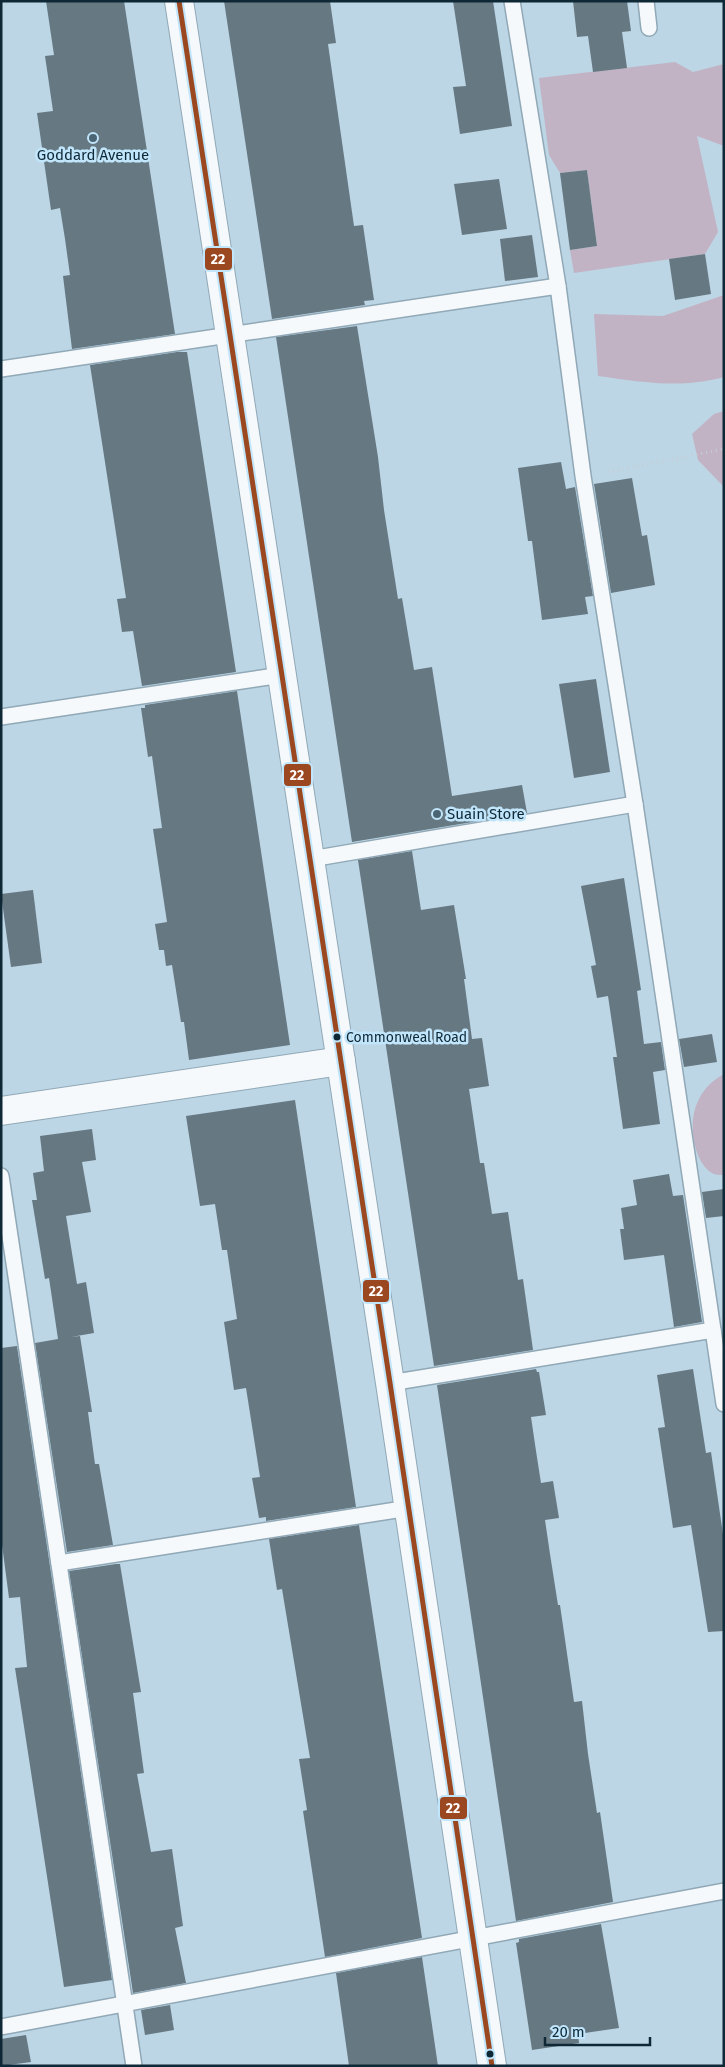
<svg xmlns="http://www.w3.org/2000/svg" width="725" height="2067" font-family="'Fira Sans',sans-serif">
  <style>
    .green { fill: #c2b3c4 }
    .building { fill: #667882 }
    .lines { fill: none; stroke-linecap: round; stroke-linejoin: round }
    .service-casing { stroke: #91a8b6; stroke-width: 18 }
    .minor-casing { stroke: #91a8b6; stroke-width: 30 }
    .path { stroke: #c6ced3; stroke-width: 3; stroke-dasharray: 1 4; stroke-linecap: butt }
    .service { stroke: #f5f9fb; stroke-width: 15 }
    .minor { stroke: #f5f9fb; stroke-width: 28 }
    .bus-1-casing { stroke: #c1e6fb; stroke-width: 9 }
    .bus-1 { stroke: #9b4820; stroke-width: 5 }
    .poi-dot { fill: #4c6574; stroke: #c1e6fb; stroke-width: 2 }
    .bus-dot { fill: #0f2836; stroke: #c1e6fb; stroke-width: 2 }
    .labels { text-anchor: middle; stroke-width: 5; stroke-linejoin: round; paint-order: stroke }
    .bus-label { font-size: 14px; fill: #0f2836; stroke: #c1e6fb; text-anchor: start }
    .poi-label { font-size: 15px; fill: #0f2836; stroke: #c1e6fb }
    .line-badge { stroke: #c1e6fb; stroke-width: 2 }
    .badge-label { font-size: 14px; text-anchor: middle; font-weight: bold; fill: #fff }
  </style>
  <rect width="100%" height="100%" fill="#bcd6e6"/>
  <g class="green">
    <path d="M675,62L693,72L724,64V146L697,136L718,232L705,254L574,273L570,250L597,246L587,170L560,173L549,155L539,78Z"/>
    <path d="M724,295V377C680,389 642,382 598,376L594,314L663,316Z"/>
    <path d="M724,411V487L698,460L692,434L714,414Z"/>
    <path d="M724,1074V1175C720,1175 715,1175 712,1173C695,1163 690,1131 694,1113C698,1095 709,1082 724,1074Z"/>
  </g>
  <g class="building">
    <path d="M46,1H124L175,334L72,349L63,276L70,275L65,239L60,208L51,210L37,113L53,111L45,56L54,55Z"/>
    <path d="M224,1H330L336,43L328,44L354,226L363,225L374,300L364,301L365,305L272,319Z"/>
    <path d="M453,1H493L512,126L460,134L453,87L466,86Z"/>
    <path d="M573,1H627L631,31L622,32L627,68L593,72L588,36L577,37Z"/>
    <path d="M587,170L597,246L570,250L560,173Z"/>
    <path d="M499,179L507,229L462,235L454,184Z"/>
    <path d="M532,235L538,277L505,281L500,239Z"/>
    <path d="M705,254L711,294L675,300L669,259Z"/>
    <path d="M357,326L378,457L384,510L398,599L402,598L414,670L432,667L452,796L522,785L527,813L352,842L276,337Z"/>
    <path d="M177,352H187L236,672L142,686L133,631L122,632L117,599L126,598L90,365Z"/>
    <path d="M561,462L566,489L575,487L593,596L585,597L588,614L542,620L532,541H528L518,468Z"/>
    <path d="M632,478L642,536L647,535L655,585L611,593L594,484Z"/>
    <path d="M596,679L610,772L574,778L559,684Z"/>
    <path d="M237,691L290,1045L189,1060L184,1022H181L172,965L166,966L164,950H159L155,924L167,922L153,829L162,828L152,756L148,757L141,708H145V705Z"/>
    <path d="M412,851L421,910L454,905L466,979H464L472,1039L482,1038L489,1086L469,1089L480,1163H484L492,1214L508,1212L518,1280L523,1279L533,1350L434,1366L358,860Z"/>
    <path d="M624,878L641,990L637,991L644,1044L661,1042L665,1070L653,1072L660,1124L623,1129L613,1057H617L608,996L597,998L591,966L596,965L581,886Z"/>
    <path d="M33,890L42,963L11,967L1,894Z"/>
    <path d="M712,1034L717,1062L684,1067L679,1039Z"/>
    <path d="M295,1100L356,1507L266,1521V1517L259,1518L252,1478L260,1477L246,1388L234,1390L224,1322L237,1319L227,1250H222L215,1204L200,1206L186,1116Z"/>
    <path d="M92,1129L96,1160L82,1162L91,1212L66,1216L77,1284L86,1282L94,1333L71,1337L80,1336L92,1412H88L95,1464H99L113,1545L67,1552L35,1343L58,1339L49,1278L45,1279L32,1200H37L33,1173L44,1171L40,1136Z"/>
    <path d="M669,1174L673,1196L683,1195L702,1322L674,1327L664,1255L624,1260L620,1229H624L621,1208L637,1205L633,1180Z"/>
    <path d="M724,1189V1216L706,1218L702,1192Z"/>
    <path d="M17,1346L112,1980L64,1987L15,1668L27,1667L20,1597L9,1598L1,1537V1348Z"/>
    <path d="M536,1369L537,1372H539L546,1415L531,1417L536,1451L541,1483L553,1481L559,1518L545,1520L550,1554L558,1605H560L574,1702L582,1701L588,1754L597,1813L600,1812L613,1902L516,1921L437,1385Z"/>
    <path d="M693,1369L706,1453L711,1452L724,1541V1631L708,1632L691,1525L673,1528L658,1428L665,1427L657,1375Z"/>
    <path d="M359,1525L422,1938L325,1957L303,1811L307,1810L299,1759L310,1758L282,1589L277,1590L269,1539Z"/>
    <path d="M116,1564H120L141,1692L133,1693L144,1773L137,1774L151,1852L172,1849L183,1926L175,1928L186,1983L133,1993L69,1571Z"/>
    <path d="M601,1924L619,2028L578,2034L579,2043L532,2050L516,1943L519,1942V1939Z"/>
    <path d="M422,1957L438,2066H349L336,1973Z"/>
    <path d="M170,2005L174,2030L145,2035L141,2010Z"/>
    <path d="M26,2035L31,2062L1,2066V2039Z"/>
  </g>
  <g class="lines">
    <g class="service-casing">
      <g id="service">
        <path d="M512,1L558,286L583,476L635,804L724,1404"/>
        <path d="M646,1L649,28"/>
        <path d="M1,369L558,286"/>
        <path d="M1,717L282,675"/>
        <path d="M311,859L635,804"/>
        <path d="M1,1176L134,2066"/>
        <path d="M390,1383L713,1330"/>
        <path d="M59,1563L409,1508"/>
        <path d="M1,2027L724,1891"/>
      </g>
    </g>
    <g class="minor-casing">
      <g id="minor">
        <path d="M179,1L390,1383L492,2066"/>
        <path d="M1,1111L341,1061"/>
      </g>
    </g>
    <path class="path" d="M608,472L724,449"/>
    <use href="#service" class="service"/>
    <use href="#minor" class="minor"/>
    <g class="bus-1-casing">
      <path id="bus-1" d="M179,1L390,1383L492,2066"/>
    </g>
    <use href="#bus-1" class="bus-1"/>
  </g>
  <g class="poi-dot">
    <circle cx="93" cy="138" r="5"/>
    <circle cx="437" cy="814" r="5"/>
  </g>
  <g class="bus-dot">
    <circle cx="337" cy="1037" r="4.5"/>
    <circle cx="490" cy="2054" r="4.5"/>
  </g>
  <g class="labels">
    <g class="bus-label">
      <text x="346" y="1042">Commonweal Road</text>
    </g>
    <g class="poi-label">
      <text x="93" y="160">Goddard Avenue</text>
      <text x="447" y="819" text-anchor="start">Suain Store</text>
    </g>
  </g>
  <g class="line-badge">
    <rect x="204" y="247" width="29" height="24" rx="5" fill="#9b4820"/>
    <rect x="283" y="763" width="29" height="24" rx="5" fill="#9b4820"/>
    <rect x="362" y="1279" width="28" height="24" rx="5" fill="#9b4820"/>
    <rect x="439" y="1796" width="29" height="24" rx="5" fill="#9b4820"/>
  </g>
  <g class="badge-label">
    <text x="218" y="264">22</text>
    <text x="297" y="780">22</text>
    <text x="376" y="1296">22</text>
    <text x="453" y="1813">22</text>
  </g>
  <rect width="725" height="2067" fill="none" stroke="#0f2836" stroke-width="5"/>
  <path d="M545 2037v8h105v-8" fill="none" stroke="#0f2836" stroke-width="2.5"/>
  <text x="552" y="2037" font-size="15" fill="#0f2836" stroke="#c1e6fb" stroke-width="4" paint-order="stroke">20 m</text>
</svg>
